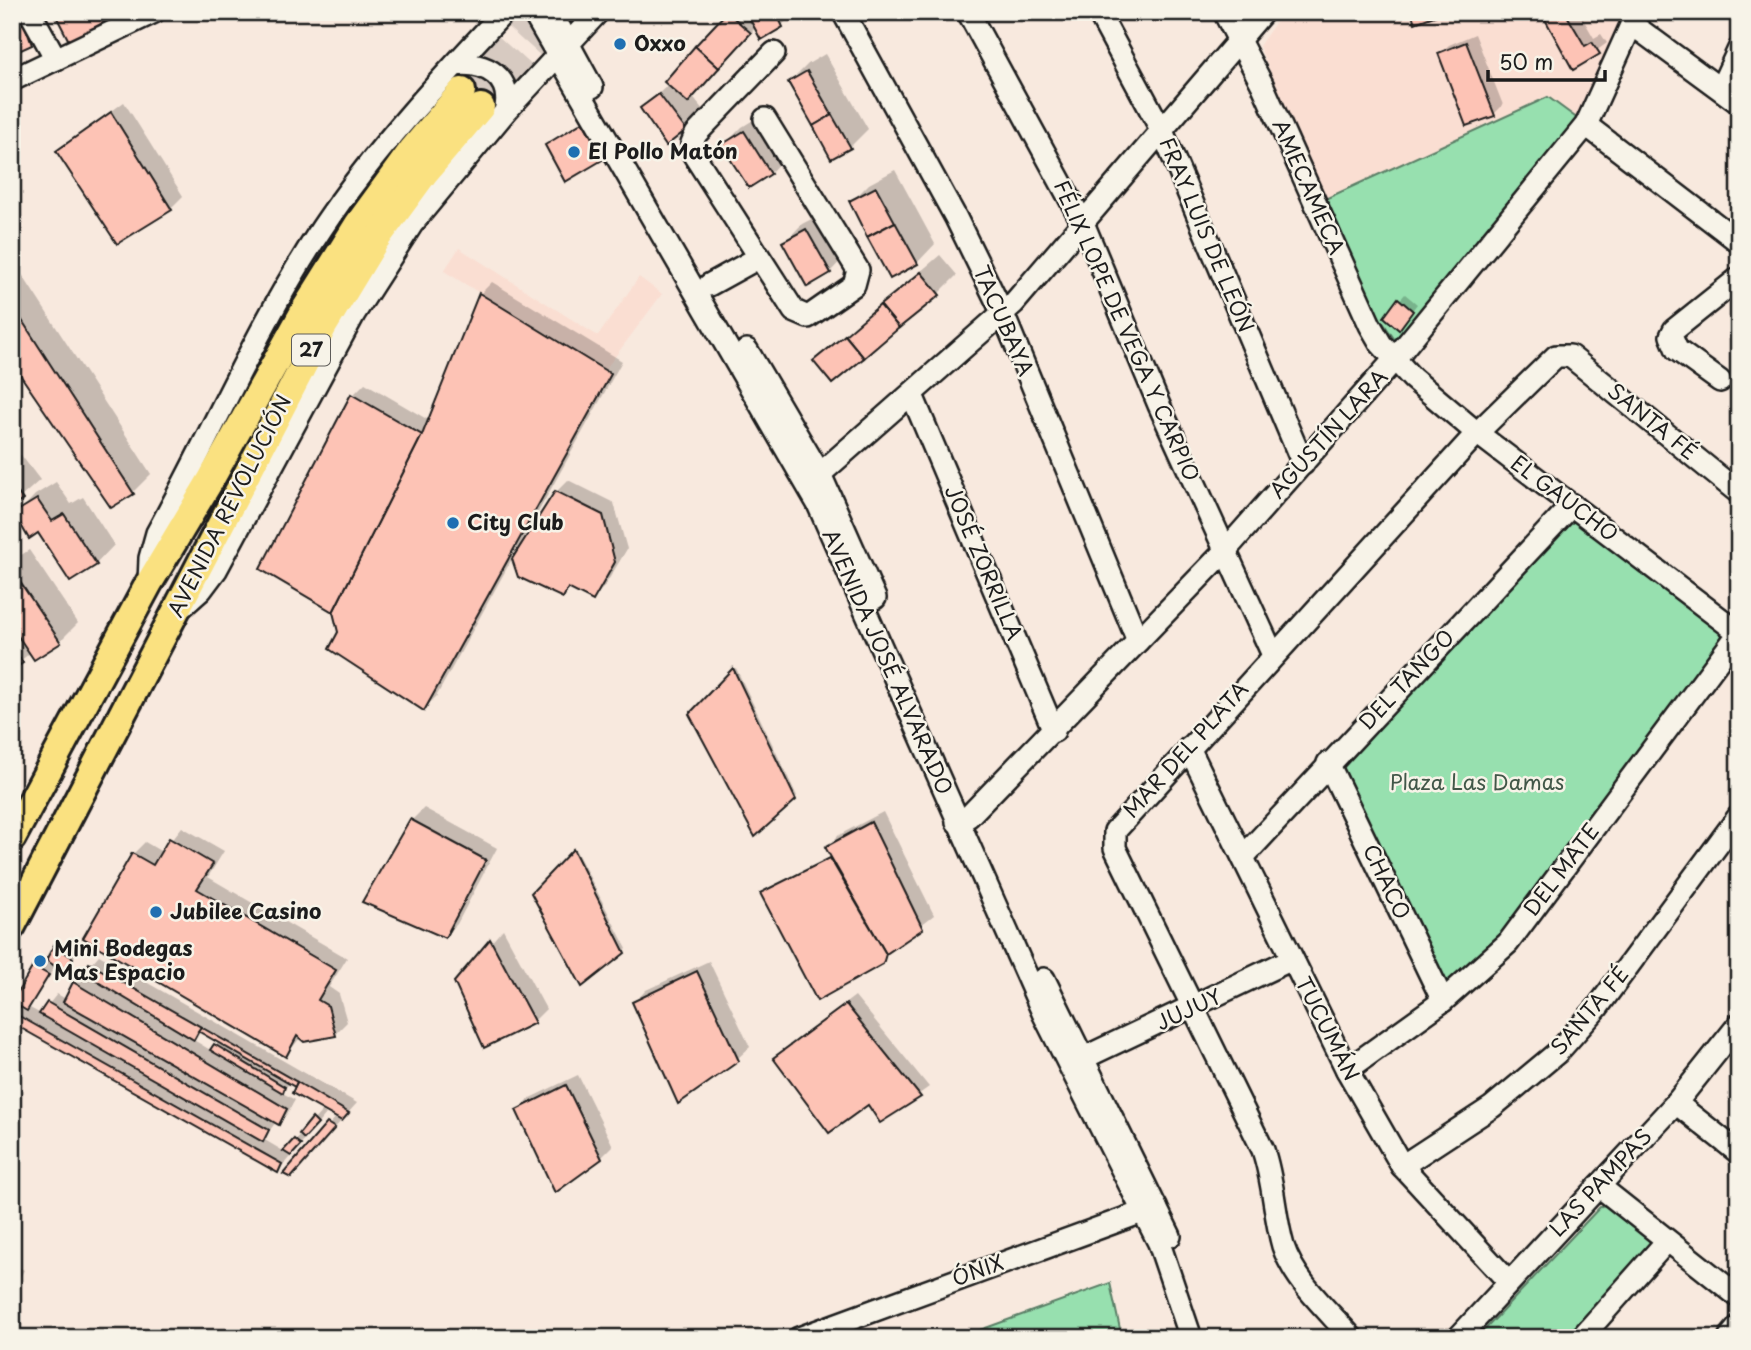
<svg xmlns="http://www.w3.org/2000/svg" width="1751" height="1350" font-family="'Playpen Sans',sans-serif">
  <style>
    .built { fill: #faded2 }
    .green { fill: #97e0af; stroke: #5a7e66; stroke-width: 2 }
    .shadow { fill: #0003; fill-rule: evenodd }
    .building { fill: #fdc3b5; stroke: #1c1c1c; stroke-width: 2 }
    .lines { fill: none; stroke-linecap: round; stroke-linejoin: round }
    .major-tunnel { stroke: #d7cac1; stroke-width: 26; stroke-dasharray: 26 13; stroke-linecap: butt }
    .minor-casing { stroke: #1c1c1c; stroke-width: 26 }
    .major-casing { stroke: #1c1c1c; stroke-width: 32 }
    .minor { stroke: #f7f3e8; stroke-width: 21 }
    .major { stroke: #fae180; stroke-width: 26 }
    .poi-dot { fill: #1f6fb2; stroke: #f7f3e8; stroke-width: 2.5 }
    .labels { text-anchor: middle; stroke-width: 5; stroke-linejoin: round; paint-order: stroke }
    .shield { fill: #f7f3e8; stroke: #5e5c59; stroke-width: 2 }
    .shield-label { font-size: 19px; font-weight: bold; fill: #1c1c1c }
    .poi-label { font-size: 21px; font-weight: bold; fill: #1c1c1c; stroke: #f7f3e8; text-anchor: start }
    .street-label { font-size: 21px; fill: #1c1c1c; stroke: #f7f3e8 }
    .park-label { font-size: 21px; fill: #415748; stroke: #f7f3e8 }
  </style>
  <rect width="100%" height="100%" fill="#f8e9de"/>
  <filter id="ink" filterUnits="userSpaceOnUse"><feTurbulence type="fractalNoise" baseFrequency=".0143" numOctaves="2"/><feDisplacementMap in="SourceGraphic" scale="14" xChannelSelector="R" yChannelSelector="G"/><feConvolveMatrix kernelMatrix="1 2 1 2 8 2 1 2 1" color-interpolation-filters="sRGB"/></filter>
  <g filter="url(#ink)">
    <g class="built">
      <path d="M1283,12H1625L1601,70L1572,124L1373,308L1259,46Z"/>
      <path d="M459,248L598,336L639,277L662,294L605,370L444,271Z"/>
    </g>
    <g class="green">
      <path d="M1548,97L1586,125L1395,340L1373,308L1325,199Z"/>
      <path d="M1574,514L1726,633L1495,941L1447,984L1343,768Z"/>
      <path d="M1608,1205L1650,1238L1651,1246L1569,1338H1477L1601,1206Z"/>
      <path d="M1110,1283L1122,1338H958Z"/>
    </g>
    <g class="shadow">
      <path d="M729,12H795L782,25L756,27L692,96L703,110L667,143L642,109L669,84L666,82Z"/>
      <path d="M1543,12H1579L1594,38L1601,34L1607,43L1574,67Z"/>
      <path d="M33,15L39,35L31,44L12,52V25Z"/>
      <path d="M1475,34L1503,105L1494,114L1440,53L1449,45Z"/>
      <path d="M825,54L868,129L850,147L790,82L808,64Z"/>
      <path d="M124,102L183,196L171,208L58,151Z"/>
      <path d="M763,114L788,154L770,173L749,186L724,145L742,127Z"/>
      <path d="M593,115L611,149L602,158L547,145Z"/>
      <path d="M895,170L935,244L917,263L851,202L869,184Z"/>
      <path d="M825,212L848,253L830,272L807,284L784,243L802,224Z"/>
      <path d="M940,255L957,275L939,293L816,361Z"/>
      <path d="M12,259L151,474L133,492L111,506L12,360Z"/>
      <path d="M492,282L622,361L521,543L523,545L556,492L568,480L614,503L627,549L604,587L592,599L571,587L562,596L520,576L513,557L436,697L424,708L340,632L353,395L365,383L430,421L480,294Z"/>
      <path d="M1405,294L1417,304L1399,328L1400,300Z"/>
      <path d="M21,455L40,480L12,505V461Z"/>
      <path d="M56,482L71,504L83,497L114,545L96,564L38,530L17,514L35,495Z"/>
      <path d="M29,550L78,623L60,641L31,652L12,668V561Z"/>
      <path d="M736,668L797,796L755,834L691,714Z"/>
      <path d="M424,808L497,848L457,924L445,936L412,820Z"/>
      <path d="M883,812L934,915L887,951L882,963L765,891L833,857L827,847L839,835Z"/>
      <path d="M182,827L224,851L208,877L347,958L329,987L339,994L347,1022L335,1034L301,1037L286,1055L133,854L145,842L162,852Z"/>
      <path d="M575,849L627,949L583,984L533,893Z"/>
      <path d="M503,929L546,1009L534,1021L484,1045L456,983Z"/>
      <path d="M60,941L77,952L65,971L56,965L28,1007L41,1014L57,994L66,999L74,983L99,955L357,1103L300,1167L286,1173L337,1116L290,1083L281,1092L295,1100L287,1114L279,1123L276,1122L263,1139L285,1152L322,1111L326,1114L278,1171L12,1021V1005L34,967L43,959L47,961ZM200,1031L219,1041L212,1051L192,1039Z"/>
      <path d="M709,961L750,1047L737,1059L634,1003L646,990Z"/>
      <path d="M855,996L929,1087L881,1121L869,1102L784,1050Z"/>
      <path d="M578,1075L613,1146L601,1158L518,1110L530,1098Z"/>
      <path d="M12,1263L24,1270L12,1292Z"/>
    </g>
    <g class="building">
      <path d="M54,12H109L112,17L70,43Z"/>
      <path d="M727,12L751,33L719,68L695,46Z"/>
      <path d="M746,12H776L783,27L761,40Z"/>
      <path d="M1411,12H1445L1415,23Z"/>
      <path d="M1541,12H1565L1585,46L1592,42L1600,54L1573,70Z"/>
      <path d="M24,23L32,45L12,54V28Z"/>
      <path d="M1466,42L1495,116L1466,126L1438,53Z"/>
      <path d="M695,46L719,68L688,103L664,82Z"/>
      <path d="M807,71L832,115L813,126L788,82Z"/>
      <path d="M659,94L686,130L666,146L640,108Z"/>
      <path d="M111,112L172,210L117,244L56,151Z"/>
      <path d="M832,115L851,148L831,159L813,126Z"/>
      <path d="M583,122L604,159L565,182L545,145Z"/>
      <path d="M744,131L771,174L749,188L721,145Z"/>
      <path d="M876,187L895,222L867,237L849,201Z"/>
      <path d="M895,222L918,264L890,279L867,237Z"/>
      <path d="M806,229L831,273L807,287L782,242Z"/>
      <path d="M921,272L940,295L899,328L880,305Z"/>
      <path d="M479,293L611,374L424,711L329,649L338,632L333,612L422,435Z"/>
      <path d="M1398,298L1413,311L1399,330L1384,317Z"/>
      <path d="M12,305L134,494L111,508L12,363Z"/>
      <path d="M880,305L899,328L864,358L845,335Z"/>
      <path d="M845,335L864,358L832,384L813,361Z"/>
      <path d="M351,394L422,435L333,612L260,569Z"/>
      <path d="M12,485L23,500L12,507Z"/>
      <path d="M555,491L603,515L615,562L593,601L568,588L563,598L518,577L512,559Z"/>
      <path d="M37,499L52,521L64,514L97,565L70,582L38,533L29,539L14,513Z"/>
      <path d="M12,570L61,643L34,660L12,627Z"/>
      <path d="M12,646L23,663L12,670Z"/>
      <path d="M733,668L796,800L755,837L689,714Z"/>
      <path d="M410,819L486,860L445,938L362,902Z"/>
      <path d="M871,822L923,929L886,954L825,847Z"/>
      <path d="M169,838L213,864L197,889L336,970L318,1000L328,1006L336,1036L304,1042L297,1036L286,1057L83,938L132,853L153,865Z"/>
      <path d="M573,849L625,953L582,987L531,893Z"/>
      <path d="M830,858L886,954L883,964L817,1001L760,893Z"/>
      <path d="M490,939L535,1023L484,1048L454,982Z"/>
      <path d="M54,945L73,958L65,973L46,960Z"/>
      <path d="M89,963L201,1027L194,1040L83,973Z"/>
      <path d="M33,966L49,975L27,1011L12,1002Z"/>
      <path d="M697,971L739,1061L678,1104L632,1002Z"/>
      <path d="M73,982L287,1109L279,1125L63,1002Z"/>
      <path d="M47,1002L269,1130L263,1142L39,1014Z"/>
      <path d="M846,1004L921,1097L880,1123L868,1105L829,1133L773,1058Z"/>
      <path d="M12,1012L282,1164L278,1173L12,1023Z"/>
      <path d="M201,1027L297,1082L295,1087L198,1031Z"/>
      <path d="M214,1044L285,1087L283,1093L210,1050Z"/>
      <path d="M297,1082L349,1113L342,1121L292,1093Z"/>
      <path d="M566,1085L602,1159L555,1193L516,1110Z"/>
      <path d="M312,1118L318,1124L304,1139L299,1134Z"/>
      <path d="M327,1123L335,1128L291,1178L283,1174Z"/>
      <path d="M294,1139L301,1145L291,1156L283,1151Z"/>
    </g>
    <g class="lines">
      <g class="major-tunnel">
        <path d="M462,91L534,12"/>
        <path d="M481,107L568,12"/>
      </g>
      <g class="minor-casing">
        <g id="minor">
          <path d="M30,12L56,59"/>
          <path d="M533,12L818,504L1044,1015L1159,1243L1191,1338"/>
          <path d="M551,12L592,87"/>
          <path d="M843,12L956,218L1003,314L1138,641"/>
          <path d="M968,12L1083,223L1159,405L1273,655"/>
          <path d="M1098,12L1163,133L1303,464"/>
          <path d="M1224,12L1262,84L1370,325L1381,344L1412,378L1477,433L1739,633L1508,943L1443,1001L1347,1070"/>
          <path d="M1633,25L1739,103"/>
          <path d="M455,65C486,61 514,78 505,112"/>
          <path d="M12,80L154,12"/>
          <path d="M1721,88L1739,49"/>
          <path d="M765,119L858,270L854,285L808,317L794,311L694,155L692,143L696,134L774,53"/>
          <path d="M1586,125L1739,242"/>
          <path d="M709,285L758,258"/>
          <path d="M747,350L820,474L875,598"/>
          <path d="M1720,381L1677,350L1671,336L1674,330L1739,278"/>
          <path d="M912,395L1054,731"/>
          <path d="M820,474L1014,303L1263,12"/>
          <path d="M149,583L150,558L157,533C213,432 258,324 322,228C375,149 439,81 504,12"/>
          <path d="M183,606L201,590L216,570L354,314L412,224L505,112L598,12"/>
          <path d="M1189,748L1347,1070L1402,1166L1508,1281"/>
          <path d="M1328,763L1443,1001"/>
          <path d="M957,822L969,816L1224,552L1394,360L1586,125L1637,12"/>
          <path d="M1243,857L1572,505"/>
          <path d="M1044,979L1170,1236"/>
          <path d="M1073,1063L1292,959"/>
          <path d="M1676,1103L1739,1153"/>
          <path d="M1402,1166L1492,1107L1558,1052L1597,1008L1739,816"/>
          <path d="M1599,1186L1739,1297"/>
          <path d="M799,1338L1156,1207"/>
          <path d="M1352,1338C1328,1310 1295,1282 1283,1246C1274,1215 1274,1182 1263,1150L1115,848V831L1477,433L1556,356H1570L1739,493"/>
          <path d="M1458,1338L1676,1103L1739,1024"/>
          <path d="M1581,1338L1667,1241"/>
          <path d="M1729,1338L1739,1326"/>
        </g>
      </g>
      <g class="major-casing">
        <g id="major">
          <path d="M12,838L149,583L210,481L305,309L358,224L412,150L462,91"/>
          <path d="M12,926L324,326L376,240L425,173L481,107"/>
        </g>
      </g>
      <use href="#minor" class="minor"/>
      <use href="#major" class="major"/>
    </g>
  </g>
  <g class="poi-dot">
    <circle cx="620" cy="44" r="7"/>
    <circle cx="574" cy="152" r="7"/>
    <circle cx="453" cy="523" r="7"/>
    <circle cx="156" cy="912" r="7"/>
    <circle cx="40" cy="961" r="7"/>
  </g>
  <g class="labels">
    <rect class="shield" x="292" y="334.5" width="38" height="31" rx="5"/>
    <g class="shield-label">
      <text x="311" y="357">27</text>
    </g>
    <g class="poi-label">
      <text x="634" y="51">Oxxo</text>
      <text x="588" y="159">El Pollo Matón</text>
      <text x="467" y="530">City Club</text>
      <text x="170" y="919">Jubilee Casino</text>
      <text x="54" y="956">Mini Bodegas<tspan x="54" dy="24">Mas Espacio</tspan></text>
    </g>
    <g class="street-label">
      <text transform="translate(1308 187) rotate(66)" y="7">AMECAMECA</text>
      <text transform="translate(1206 235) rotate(67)" y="7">FRAY LUIS DE LEÓN</text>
      <text transform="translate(1003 321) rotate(66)" y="7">TACUBAYA</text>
      <text transform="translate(1126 331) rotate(66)" y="7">FÉLIX LOPE DE VEGA Y CARPIO</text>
      <text transform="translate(1652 422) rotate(39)" y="7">SANTA FÉ</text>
      <text transform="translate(1329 434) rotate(-48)" y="7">AGUSTÍN LARA</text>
      <text transform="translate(1564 499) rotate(37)" y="7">EL GAUCHO</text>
      <text transform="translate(230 506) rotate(-63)" y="7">AVENIDA REVOLUCIÓN</text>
      <text transform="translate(983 563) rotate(67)" y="7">JOSÉ ZORRILLA</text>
      <text transform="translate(887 662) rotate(66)" y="7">AVENIDA JOSÉ ALVARADO</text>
      <text transform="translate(1407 680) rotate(-47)" y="7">DEL TANGO</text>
      <text transform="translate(1186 750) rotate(-48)" y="7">MAR DEL PLATA</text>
      <text transform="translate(1562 870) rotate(-53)" y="7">DEL MATE</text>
      <text transform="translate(1386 882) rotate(64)" y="7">CHACO</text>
      <text transform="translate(1189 1010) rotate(-25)" y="7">JUJUY</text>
      <text transform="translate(1590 1011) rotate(-50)" y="7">SANTA FÉ</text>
      <text transform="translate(1327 1029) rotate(63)" y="7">TUCUMÁN</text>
      <text transform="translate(1601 1183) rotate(-47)" y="7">LAS PAMPAS</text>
      <text transform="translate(978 1271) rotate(-20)" y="7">ÓNIX</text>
    </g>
    <g class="park-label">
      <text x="1477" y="790">Plaza Las Damas</text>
    </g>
  </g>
  <rect width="1751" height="1350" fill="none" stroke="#f7f3e8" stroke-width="42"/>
  <rect x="21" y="21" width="1709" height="1308" fill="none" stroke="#1c1c1c" stroke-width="2.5" filter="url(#ink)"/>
  <path d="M1488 70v10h117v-10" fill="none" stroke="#1c1c1c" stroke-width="3.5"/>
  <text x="1499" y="70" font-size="21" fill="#1c1c1c" stroke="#f7f3e8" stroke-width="5" paint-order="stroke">50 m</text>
</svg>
